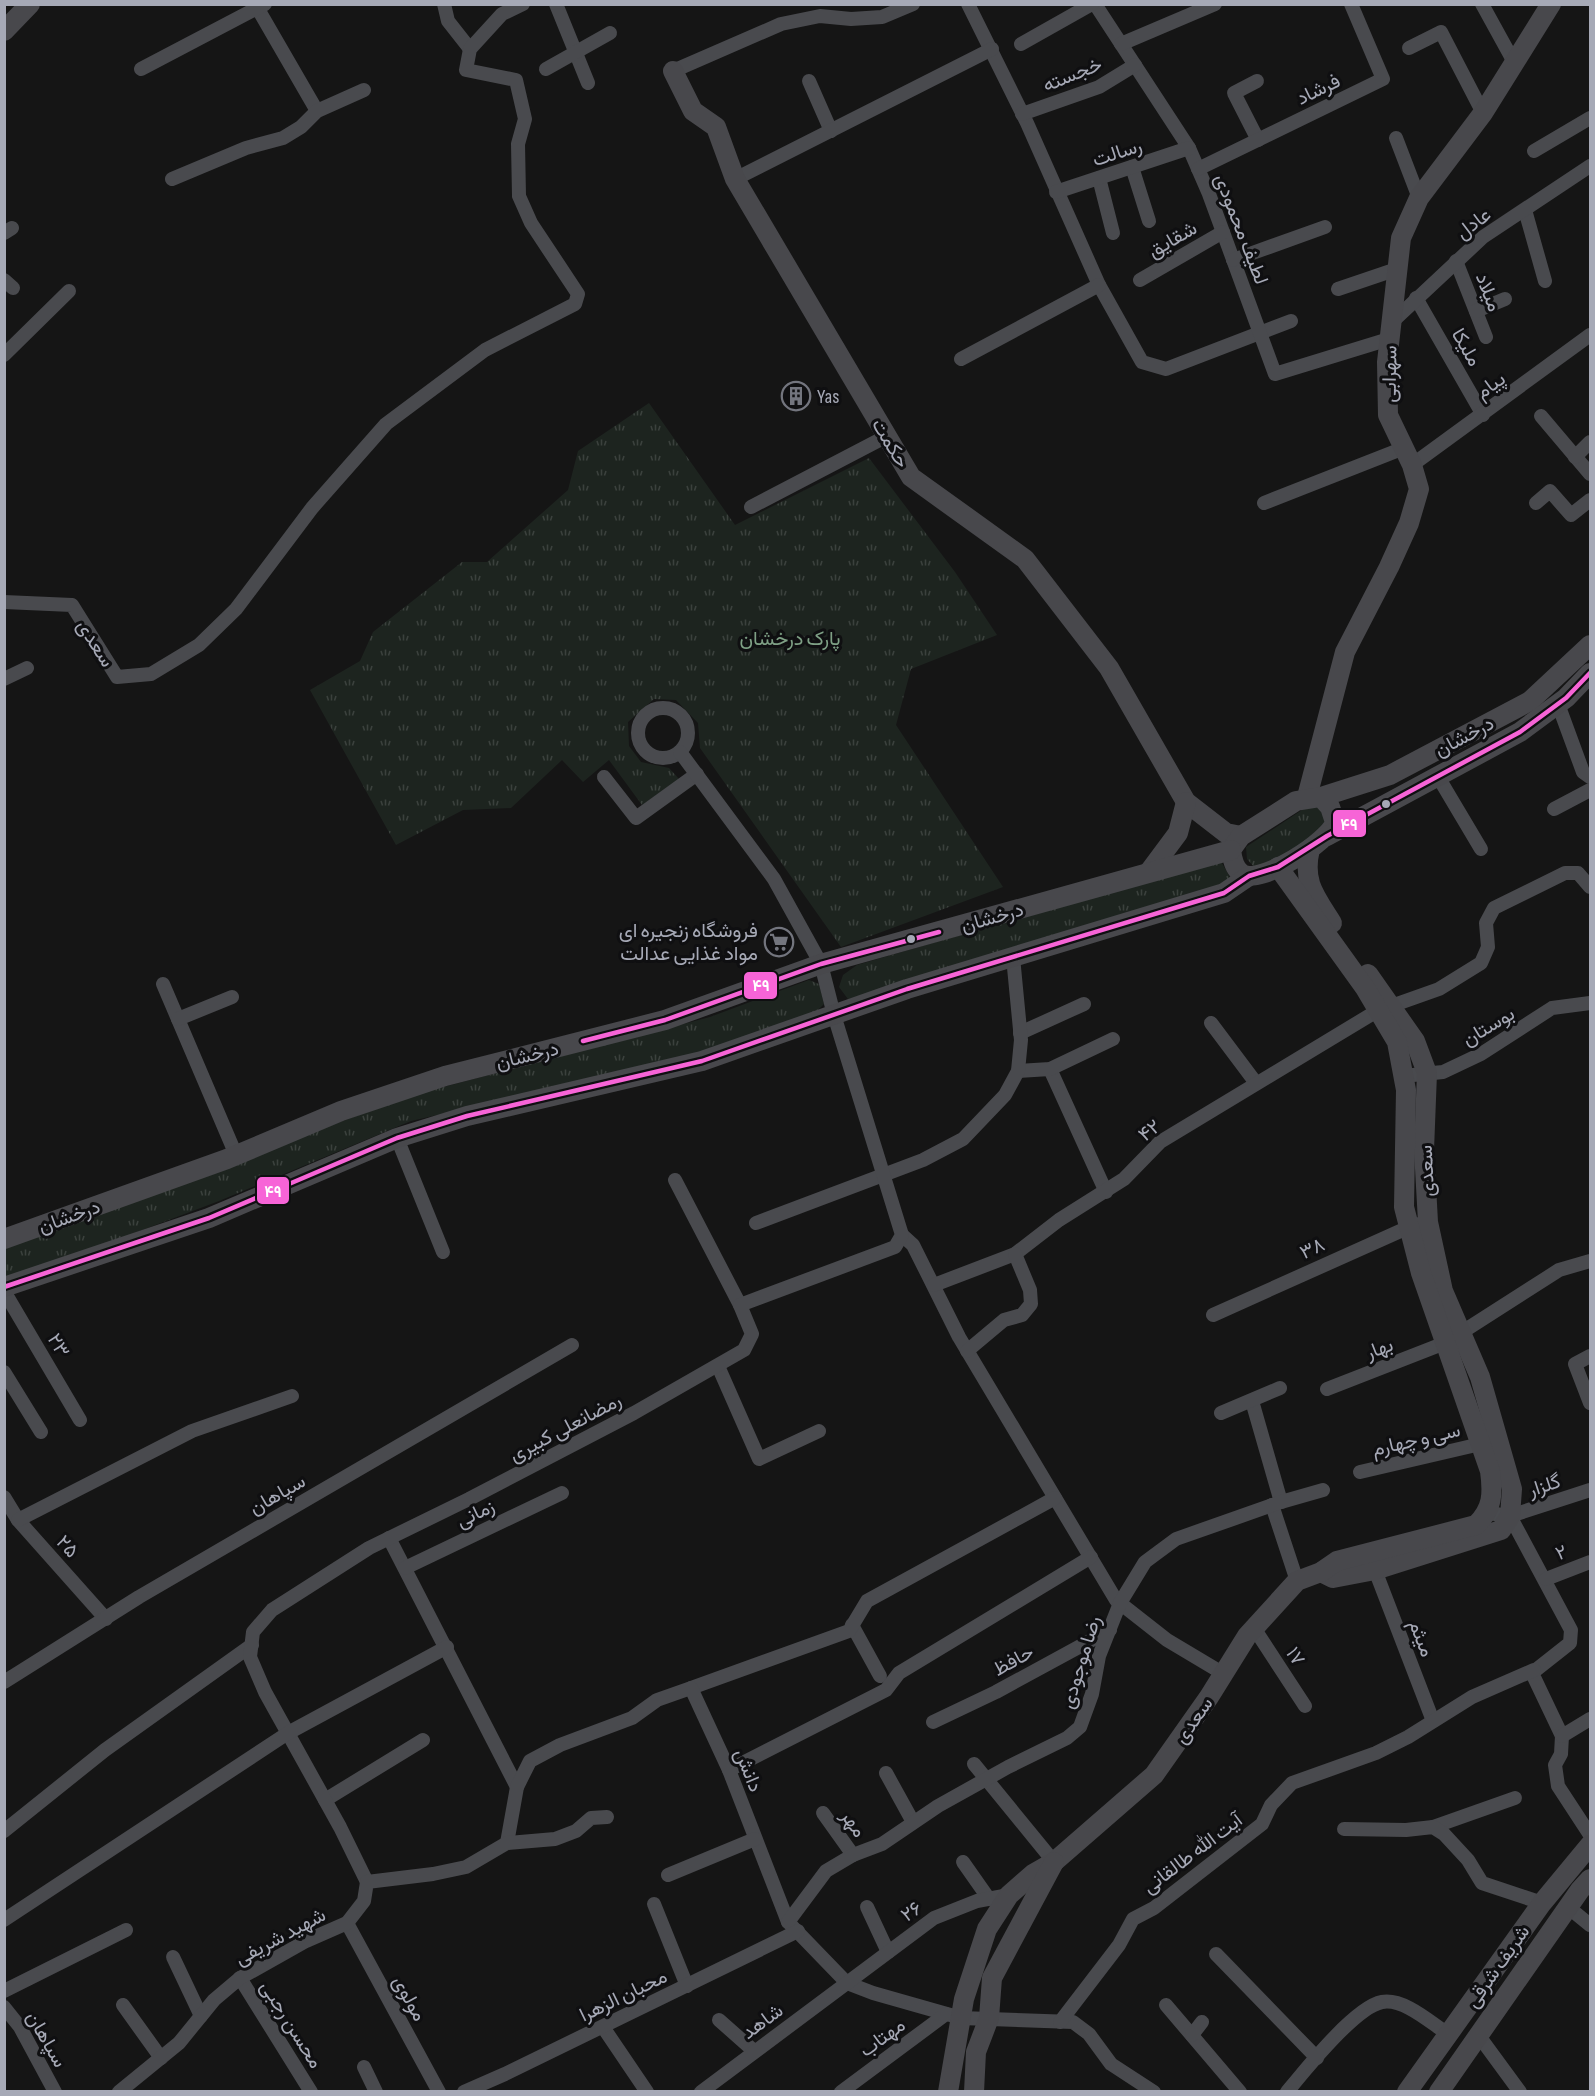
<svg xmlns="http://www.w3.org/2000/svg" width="1595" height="2096" font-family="'Sofia Sans Condensed',Vazirmatn,sans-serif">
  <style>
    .grass { fill: url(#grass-tufts) }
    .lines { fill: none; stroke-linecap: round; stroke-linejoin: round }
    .street { stroke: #494a4e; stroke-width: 14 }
    .secondary { stroke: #48484c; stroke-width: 20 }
    .bus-1-casing { stroke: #0f0f11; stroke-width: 9 }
    .bus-1 { stroke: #f764d7; stroke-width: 4.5 }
    .bus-dot { fill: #a6a9b6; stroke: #0f0f11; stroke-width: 2 }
    .labels { text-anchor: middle; stroke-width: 6; stroke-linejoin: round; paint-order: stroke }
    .street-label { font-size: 20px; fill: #a6a9b6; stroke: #0f0f11 }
    .poi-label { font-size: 20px; fill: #a6a9b6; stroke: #0f0f11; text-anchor: start }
    .park-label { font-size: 20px; fill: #7ea085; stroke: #0f0f11 }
    .line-badge { stroke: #0f0f11; stroke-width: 2 }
    .badge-label { font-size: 16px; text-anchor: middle; font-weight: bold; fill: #fff }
  </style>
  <defs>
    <pattern id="grass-tufts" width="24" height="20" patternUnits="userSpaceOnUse" patternTransform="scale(1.5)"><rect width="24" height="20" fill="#1d241f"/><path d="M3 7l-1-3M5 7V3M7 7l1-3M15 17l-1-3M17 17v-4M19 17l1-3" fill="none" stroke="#3b413d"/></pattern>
  </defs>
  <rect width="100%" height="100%" fill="#151515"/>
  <g class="grass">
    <path d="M649,403L735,525L869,458L955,572L997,635L911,669L896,725L1003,887L841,947L700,748L698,723L676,700L654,699L628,722L629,746L641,762L669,768L679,779L642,805L609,760L583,782L562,760L511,808L463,810L396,845L310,690L360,661L373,632L462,562H487L568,490L578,451Z"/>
    <path d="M1308,806L1319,808L1326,822C1317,842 1275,860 1254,867L1247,859L1246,847Z"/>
    <path d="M1219,858L1231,879L1213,887L867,995L848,999L839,987L843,975L857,965C978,929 1100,899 1219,858Z"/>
    <path d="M809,980L819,984L824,1004L815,1013L681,1059L411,1121L219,1201L68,1258L5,1279L4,1247L413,1095L710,1017Z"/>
  </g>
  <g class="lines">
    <g class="street">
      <path d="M444,4L448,21L470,49"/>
      <path d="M556,4L588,83"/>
      <path d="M968,4L1027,123L1099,285L1142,362L1166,369L1291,321"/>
      <path d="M1095,4L1189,148L1209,194L1275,374L1389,339"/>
      <path d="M1482,4L1515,64"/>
      <path d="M258,9L317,111"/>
      <path d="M1021,44L1092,4"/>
      <path d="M1121,44L1215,4"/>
      <path d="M1409,48L1441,32L1483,113"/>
      <path d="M141,69L265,4"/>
      <path d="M546,69L610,33"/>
      <path d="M673,71L781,24L820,16L851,19L882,17L913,4"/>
      <path d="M809,81L831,131"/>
      <path d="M1257,81L1234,93L1258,140"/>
      <path d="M1022,114L1099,87L1135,65"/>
      <path d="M1396,138L1419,198"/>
      <path d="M1534,151L1590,118"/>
      <path d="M1132,167L1149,221"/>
      <path d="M1198,169L1383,79L1351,4"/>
      <path d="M1099,178L1113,233"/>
      <path d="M172,179L246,148L283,138L301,127L317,111L364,90"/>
      <path d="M735,179L992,49"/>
      <path d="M1056,192L1189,148"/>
      <path d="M1525,210L1545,281"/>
      <path d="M4,233L12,228"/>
      <path d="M1233,260L1325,227"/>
      <path d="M1456,261L1486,337"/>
      <path d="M4,280L13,288"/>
      <path d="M1140,280L1223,232"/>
      <path d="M1338,289L1397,269"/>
      <path d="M1416,298L1483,415"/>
      <path d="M1476,311L1505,299"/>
      <path d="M1390,324L1483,237L1590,166"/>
      <path d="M4,355L69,291"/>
      <path d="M961,359L1099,285"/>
      <path d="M1541,416L1590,474"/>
      <path d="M1575,457L1590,442"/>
      <path d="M1412,465L1590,335"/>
      <path d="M1264,503L1404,448"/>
      <path d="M1536,503L1550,491L1571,515L1590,500"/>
      <path d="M751,507L887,436"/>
      <path d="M4,602L72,605L117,677L151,674L199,645L236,609L312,508L386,424L485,350L575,304L578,294L531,223L519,196L518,144L525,119L516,80L466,70L470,49L502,14L523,4"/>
      <path d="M4,679L27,668"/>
      <path d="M1558,704L1583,772L1590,777"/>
      <circle cx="663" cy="733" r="25"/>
      <path d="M1437,775L1481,849"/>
      <path d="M604,777L636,818L697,774"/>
      <path d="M1554,809L1590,790"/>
      <path d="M163,984L236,1155"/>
      <path d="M178,1019L232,997"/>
      <path d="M1211,1023L1256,1083"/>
      <path d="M1020,1033L1084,1004"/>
      <path d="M1050,1069L1106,1192"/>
      <path d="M1018,1071L1050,1069L1113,1039"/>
      <path d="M1403,1076L1443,1072L1481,1054L1552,1008L1590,1003"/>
      <path d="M397,1138L443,1252"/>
      <path d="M675,1180L740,1305"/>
      <path d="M756,1223L923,1160L963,1139L1005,1095L1018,1071L1021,1040L1013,957"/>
      <path d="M902,1235L913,1245L959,1337L1116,1600L1167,1640L1224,1674"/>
      <path d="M934,1285L1015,1254L1059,1220L1124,1179L1160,1142L1377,1011L1439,989L1481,963L1488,947L1486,923L1494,908L1565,873H1578L1590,887"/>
      <path d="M4,1291L80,1420"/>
      <path d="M1213,1315L1416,1224"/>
      <path d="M967,1351L1004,1320L1022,1315L1031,1304L1030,1290L1015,1254"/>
      <path d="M1590,1356L1575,1364L1590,1403"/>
      <path d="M718,1366L759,1459L819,1431"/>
      <path d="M4,1372L41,1432"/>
      <path d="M1327,1389L1445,1343L1559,1270L1590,1261"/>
      <path d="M1252,1401L1281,1502"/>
      <path d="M1221,1413L1280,1388"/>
      <path d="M1360,1472L1489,1442"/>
      <path d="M4,1497L18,1520L106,1619"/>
      <path d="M1272,1505L1297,1581"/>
      <path d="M1488,1513L1510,1516L1590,1490"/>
      <path d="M1510,1516L1571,1630L1570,1643L1532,1673L1562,1736L1561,1754L1555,1765L1558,1786L1590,1835"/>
      <path d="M18,1520L192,1431L292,1396"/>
      <path d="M389,1538L517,1787"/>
      <path d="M405,1568L562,1493"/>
      <path d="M1375,1570L1433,1721"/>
      <path d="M1546,1579L1590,1562"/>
      <path d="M852,1625L880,1676"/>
      <path d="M1254,1628L1305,1706"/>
      <path d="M4,1682L139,1597L572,1345"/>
      <path d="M691,1688L849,1631L867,1601L1055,1498"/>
      <path d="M933,1722L996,1692L1110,1630"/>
      <path d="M1562,1736L1590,1719"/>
      <path d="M974,1764L1054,1862"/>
      <path d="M729,1770L886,1690L899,1673L1091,1557"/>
      <path d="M886,1773L913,1822"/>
      <path d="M325,1800L423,1740"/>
      <path d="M823,1813L853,1855"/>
      <path d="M1433,1827L1515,1798"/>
      <path d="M1344,1829L1406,1830L1433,1827L1444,1834L1468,1860L1482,1883L1542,1903"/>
      <path d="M4,1831L105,1750L252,1645"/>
      <path d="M507,1843L517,1787L530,1761L560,1745L632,1718L657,1700L691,1688L729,1770L788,1922L847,1983L873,1993L961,2018L1073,2022L1089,2034L1111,2064L1154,2092"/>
      <path d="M963,1862L989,1899"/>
      <path d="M668,1875L755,1839"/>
      <path d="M367,1882L340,1827L265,1692L250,1657L253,1632L272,1610L369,1548L469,1499L634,1413L744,1350L752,1334L740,1305L895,1247L902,1235L834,1015L821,964L774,879L680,752"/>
      <path d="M654,1904L687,1986"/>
      <path d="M867,1907L888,1952"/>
      <path d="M1568,1907L1590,1925"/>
      <path d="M4,1920L288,1733L447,1647"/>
      <path d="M788,1922L826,1871L853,1855L882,1844L938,1806L1008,1767L1067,1738L1080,1727L1092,1694L1099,1656L1120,1603L1145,1562L1176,1539L1281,1502L1323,1490"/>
      <path d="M347,1923L439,2092"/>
      <path d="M1216,1954L1317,2058"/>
      <path d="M173,1957L201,2016"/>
      <path d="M240,1978L311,2092"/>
      <path d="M4,1991L126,1930"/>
      <path d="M123,2005L161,2058"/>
      <path d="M1166,2005L1240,2092"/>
      <path d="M4,2007L20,2027L55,2092"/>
      <path d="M719,2020L754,2051"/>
      <path d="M1060,2022L1119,1945L1133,1919L1154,1908L1262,1824L1271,1805L1292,1783L1376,1753L1408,1737L1472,1697L1534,1670"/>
      <path d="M603,2027L647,2092"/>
      <path d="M1192,2035L1202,2022"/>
      <path d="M1479,2036L1520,2092"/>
      <path d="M364,2067L376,2092"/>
      <path d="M119,2092L179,2043L214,2000L240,1978L306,1941L347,1923L364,1901L367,1882L433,1874L466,1867L507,1843L555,1839L576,1831L591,1818L607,1817"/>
      <path d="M464,2092L505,2074L798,1931"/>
      <path d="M701,2092L934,1918L977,1901L1009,1895"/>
      <path d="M841,2092L946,2014"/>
      <path d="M1287,2092C1305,2070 1355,2007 1382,2002C1404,1998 1431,2023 1448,2034"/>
    </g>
    <g class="secondary">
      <path d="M4,31L30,4"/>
      <path d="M673,71L693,111L716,127L735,179L911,477L1025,559L1109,668L1186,802L1226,833L1241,836"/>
      <path d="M1307,797L1345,652L1389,567L1409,523L1419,489L1412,465L1388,415L1387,362L1401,238L1419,198L1483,113L1551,4"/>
      <path d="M1321,797L1330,807L1335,822C1330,841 1261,885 1242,874C1234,869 1232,858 1231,850L1241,836L1296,801L1321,797L1390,775L1530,701L1590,645"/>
      <path d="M1327,836L1520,732L1566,698L1590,673"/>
      <path d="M1310,849C1302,882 1315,896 1332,923"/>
      <path d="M1149,872L1178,833L1186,802"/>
      <path d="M4,1239L227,1159L341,1111L445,1076L665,1020L821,964L1231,850"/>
      <path d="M4,1287L209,1218L397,1138L467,1116L702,1061L907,989L1224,893L1249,876"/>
      <path d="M1321,1572L1333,1578L1375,1570L1501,1530L1510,1516L1512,1489L1480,1377L1443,1291L1428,1222L1424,1150L1427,1073L1415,1041L1368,974"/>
      <path d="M948,2092L964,1999L987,1929L1009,1895L1033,1874L1054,1862L1154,1775L1209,1697L1247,1636L1297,1581L1321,1572L1337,1561L1476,1525C1493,1509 1493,1493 1490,1471L1421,1273L1404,1207L1406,1090L1397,1042L1365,988L1278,867"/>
      <path d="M974,2092L976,2052L989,2018L992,1978L1054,1862"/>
      <path d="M1407,2092L1542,1903L1590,1845"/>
      <path d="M1439,2092L1580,1890L1590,1879"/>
    </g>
    <g class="bus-1-casing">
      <g id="bus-1">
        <path d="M583,1041L665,1020L821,964L939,932"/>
        <path d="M4,1287L209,1218L397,1138L467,1116L702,1061L907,989L1224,893L1249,876L1278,867L1327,836L1520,732L1566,698L1590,673"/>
      </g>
    </g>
    <use href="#bus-1" class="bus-1"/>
  </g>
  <defs>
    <g id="building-ring" transform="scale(1.5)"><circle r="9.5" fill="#0f0f11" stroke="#73757e" stroke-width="1.5"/><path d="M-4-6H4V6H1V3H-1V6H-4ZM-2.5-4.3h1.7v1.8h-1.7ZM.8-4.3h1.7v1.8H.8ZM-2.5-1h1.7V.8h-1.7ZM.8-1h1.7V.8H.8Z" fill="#73757e"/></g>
    <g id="supermarket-ring" transform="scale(1.5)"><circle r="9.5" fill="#0f0f11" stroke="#73757e" stroke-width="1.5"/><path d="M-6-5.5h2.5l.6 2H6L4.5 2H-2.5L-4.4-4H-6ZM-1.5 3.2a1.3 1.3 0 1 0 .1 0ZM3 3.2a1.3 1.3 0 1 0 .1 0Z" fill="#73757e"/></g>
  </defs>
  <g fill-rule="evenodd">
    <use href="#building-ring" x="796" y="396"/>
    <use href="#supermarket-ring" x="779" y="942"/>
  </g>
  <g class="bus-dot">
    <circle cx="1386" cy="804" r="5"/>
    <circle cx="911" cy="939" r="5"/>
  </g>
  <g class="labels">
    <g class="street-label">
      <text transform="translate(1072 74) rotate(-22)" y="7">خجسته</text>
      <text transform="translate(1318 89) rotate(-26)" y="7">فرشاد</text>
      <text transform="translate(1117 152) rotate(-18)" y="7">رسالت</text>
      <text transform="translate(1473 223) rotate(-37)" y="7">عادل</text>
      <text transform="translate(1242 229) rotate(69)" y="7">لطیف محمودی</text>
      <text transform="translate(1172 239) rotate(-30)" y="7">شقایق</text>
      <text transform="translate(1489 292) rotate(69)" y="7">میلاد</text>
      <text transform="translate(1467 347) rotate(60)" y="7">ملیکا</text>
      <text transform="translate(1389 374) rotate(-89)" y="7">سهرابی</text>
      <text transform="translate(1490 385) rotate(-36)" y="7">پیام</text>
      <text transform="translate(891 443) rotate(59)" y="7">حکمت</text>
      <text transform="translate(96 643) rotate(58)" y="7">سعدی</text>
      <text transform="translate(1464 736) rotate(-28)" y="7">درخشان</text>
      <text transform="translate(992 917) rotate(-16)" y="7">درخشان</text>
      <text transform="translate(1488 1026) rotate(-31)" y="7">بوستان</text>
      <text transform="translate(527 1055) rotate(-14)" y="7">درخشان</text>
      <text transform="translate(1149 1130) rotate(-39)" y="7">۴۲</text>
      <text transform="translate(1426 1171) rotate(-93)" y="7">سعدی</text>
      <text transform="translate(69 1216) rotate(-20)" y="7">درخشان</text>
      <text transform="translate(1312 1248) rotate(-25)" y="7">۳۸</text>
      <text transform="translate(59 1345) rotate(60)" y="7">۲۳</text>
      <text transform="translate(1379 1348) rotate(-21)" y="7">بهار</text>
      <text transform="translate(565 1427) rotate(-28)" y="7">رمضانعلی کبیری</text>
      <text transform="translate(1416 1439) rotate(-13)" y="7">سی و چهارم</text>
      <text transform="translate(1544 1485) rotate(-18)" y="7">گلزار</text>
      <text transform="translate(277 1494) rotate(-30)" y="7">سپاهان</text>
      <text transform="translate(475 1513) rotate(-26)" y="7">زمانی</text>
      <text transform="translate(68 1546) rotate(48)" y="7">۲۵</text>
      <text transform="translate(1561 1552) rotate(-22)" y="7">۲</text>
      <text transform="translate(1422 1638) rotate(69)" y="7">میثم</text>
      <text transform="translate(1296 1656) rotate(57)" y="7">۱۷</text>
      <text transform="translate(1013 1660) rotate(-29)" y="7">حافظ</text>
      <text transform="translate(1080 1662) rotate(-73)" y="7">رضا موجودی</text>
      <text transform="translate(1193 1720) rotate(-55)" y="7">سعدی</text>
      <text transform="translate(749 1770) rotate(68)" y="7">دانش</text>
      <text transform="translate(854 1823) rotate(55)" y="7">مهر</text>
      <text transform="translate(1192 1853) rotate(-37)" y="7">آیت الله طالقانی</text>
      <text transform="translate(911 1911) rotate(-35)" y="7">۲۶</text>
      <text transform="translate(280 1936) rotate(-28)" y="7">شهید شریفی</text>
      <text transform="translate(1497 1966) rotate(-55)" y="7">شریف شرقی</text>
      <text transform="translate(623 1995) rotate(-26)" y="7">محبان الزهرا</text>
      <text transform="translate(410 1998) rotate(61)" y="7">مولوی</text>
      <text transform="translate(762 2021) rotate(-36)" y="7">شاهد</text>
      <text transform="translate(292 2024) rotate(58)" y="7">محسن رجبی</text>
      <text transform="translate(882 2037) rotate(-36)" y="7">مهتاب</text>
      <text transform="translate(47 2039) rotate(60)" y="7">سپاهان</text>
    </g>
    <g class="poi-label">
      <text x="817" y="403">Yas</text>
      <text x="758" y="937" text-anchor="end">فروشگاه زنجیره ای<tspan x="758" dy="23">مواد غذایی عدالت</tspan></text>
    </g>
    <g class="park-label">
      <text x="790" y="645">پارک درخشان</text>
    </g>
  </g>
  <g class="line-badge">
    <rect x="1332" y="809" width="35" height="29" rx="6" fill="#f764d7"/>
    <rect x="743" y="971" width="35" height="29" rx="6" fill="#f764d7"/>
    <rect x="256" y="1176" width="34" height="29" rx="6" fill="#f764d7"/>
  </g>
  <g class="badge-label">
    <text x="1349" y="830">۴۹</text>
    <text x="761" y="991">۴۹</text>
    <text x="273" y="1197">۴۹</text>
  </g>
  <rect width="1595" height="2096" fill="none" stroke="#a6a9b6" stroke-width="12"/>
</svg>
